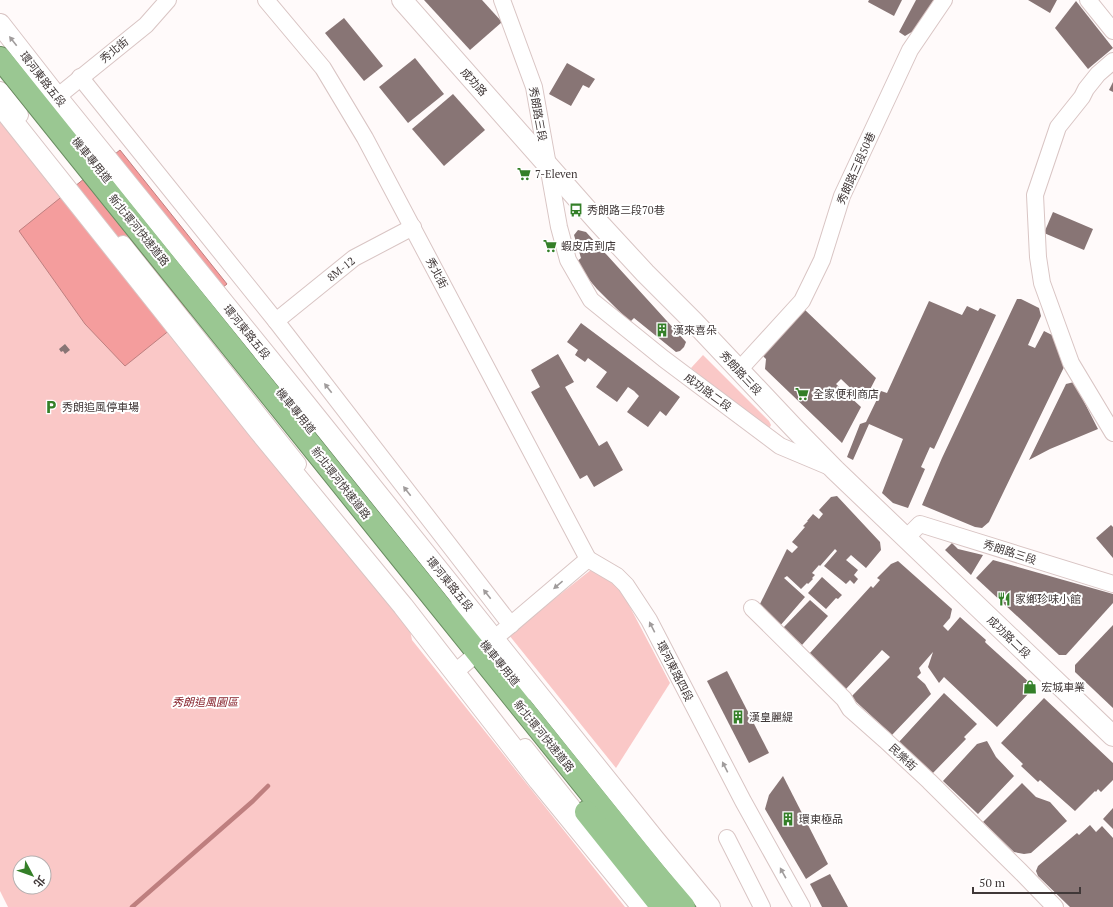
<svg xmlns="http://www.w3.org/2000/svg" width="1113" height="907" font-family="'PT Serif','Noto Sans TC',serif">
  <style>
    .green { fill: #fac8c7; fill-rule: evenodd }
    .water { fill: #f49d9d; stroke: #be7f7f }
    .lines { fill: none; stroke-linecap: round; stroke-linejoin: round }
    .stream { stroke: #be7f7f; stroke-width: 4.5 }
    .building { fill: #887575 }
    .minor-casing { stroke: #d9c5c4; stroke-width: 18 }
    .tertiary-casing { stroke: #d9c5c4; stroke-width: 22 }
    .trunk-casing { stroke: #6a8c61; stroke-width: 24 }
    .minor { stroke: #fff; stroke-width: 16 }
    .tertiary { stroke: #fff; stroke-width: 20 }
    .trunk { stroke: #9ac792; stroke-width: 22 }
    .oneway { fill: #a09c9c }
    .labels { text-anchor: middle; stroke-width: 4; stroke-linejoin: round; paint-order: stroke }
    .street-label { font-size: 11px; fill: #403838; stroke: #fff }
    .poi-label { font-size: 11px; fill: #403838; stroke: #fff; text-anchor: start }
    .park-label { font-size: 11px; font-style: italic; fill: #87232d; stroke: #fff }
  </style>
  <rect width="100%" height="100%" fill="#fffafa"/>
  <g class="green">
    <path d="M0,115L410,630L412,640L625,907H8L0,891ZM20,863H44V887H20Z"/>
    <path d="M703,355L769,421L771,425L770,427L768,428L764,427L691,368Z"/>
    <path d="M592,569L613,582L621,590L670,683L616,768L509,635Z"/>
  </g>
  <path class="water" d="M120,150L227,284L125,366L85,324L19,231Z"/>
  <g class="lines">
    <path class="stream" d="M132,907L253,801L268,786"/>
  </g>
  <g class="building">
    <path d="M424,0H482L502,22L470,50Z"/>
    <path d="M869,0H902L894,16L868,2Z"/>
    <path d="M916,0H936L915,30L905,36L899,32Z"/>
    <path d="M1028,0H1057L1050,13Z"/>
    <path d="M1076,1L1113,48L1088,69L1055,28Z"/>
    <path d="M344,18L383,66L364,81L325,33Z"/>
    <path d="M415,58L444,94L408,123L379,87Z"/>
    <path d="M567,63L595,79L589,88L583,85L571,106L549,94Z"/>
    <path d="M1113,82V92L1109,90Z"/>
    <path d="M453,94L485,130L444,166L412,129Z"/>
    <path d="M1053,212L1093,229L1084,250L1044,233Z"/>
    <path d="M578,230L586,232L686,342L684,347L680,351L676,352L634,318L630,322L597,289L575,263L581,258L574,235Z"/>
    <path d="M1017,299H1021L1039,308L1041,316L1028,345L1035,348L1044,331L1054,336L1066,363L989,522L982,528L975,527L922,505L942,458Z"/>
    <path d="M929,301L962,315L967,306L978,311L980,308L996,315L934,449L930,447L921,467L925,469L908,508L893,503L882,493L903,439L869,424L853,460L847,457L860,424L866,422L881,391L887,393Z"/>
    <path d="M804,309L876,378L864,401L841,379L836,384L861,407L842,443L765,369L766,359L763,356Z"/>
    <path d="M581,323L680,397L666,416L660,411L648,427L627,412L639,396L634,391L628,387L617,402L596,387L607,372L588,358L585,362L575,355L578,350L567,342Z"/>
    <path d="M65,344L70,350L65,354L63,351L61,352L59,349Z"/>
    <path d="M558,354L574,382L565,387L599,446L607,441L623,470L594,487L587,475L580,479L531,392L540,387L531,370Z"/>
    <path d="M1074,382L1098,429L1050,449L1029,460L1066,384Z"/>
    <path d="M837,496L880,542L881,550L866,568L851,555L846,560L858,570L854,575L858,579L854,584L850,580L846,584L824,566L837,551L835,549L820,566L819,565L812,573L815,575L812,578L813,579L808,584L807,583L801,589L787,576L784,578L805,597L779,627L759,606L787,549L792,553L798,547L792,542L805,527L803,526L808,521H807L813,514L819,519L823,514L819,510L831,497Z"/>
    <path d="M1111,525L1113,527V558L1096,538Z"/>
    <path d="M952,543L958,549L983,555L971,575L945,550Z"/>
    <path d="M993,560L1113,594V603L1066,655H1059L976,578Z"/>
    <path d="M898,561L952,609L950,618L943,626L948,631L960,617L986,640L985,642L987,644L1030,683V692L997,727L944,677L939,683L928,667L933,652L919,668L921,673L917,677L925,684L931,694L892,735L851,697L890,657L882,650L846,689L809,654L871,586L873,588L880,580L877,578L891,564Z"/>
    <path d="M822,577L842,595L838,599L836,598L826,609L808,593Z"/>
    <path d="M810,600L828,616L802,645L783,628Z"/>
    <path d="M1113,625V708L1075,672V665Z"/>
    <path d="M727,671L769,753L749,763L707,681Z"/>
    <path d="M944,693L977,724L964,737L966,739L932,774L899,742Z"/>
    <path d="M1044,698L1113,763V780L1101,792L1098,789L1096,792L1095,791L1075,811L1040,780L1038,782L1021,766L1023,764L1001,743Z"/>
    <path d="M987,741L996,757L1014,776L978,814L943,781L977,744Z"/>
    <path d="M783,776L828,864L806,879L765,809L769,795Z"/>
    <path d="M1022,783L1036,797L1050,802L1067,821L1031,853L1024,854L1014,852L983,822Z"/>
    <path d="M1113,808V829L1103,819Z"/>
    <path d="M1090,825L1096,832L1102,826L1113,838V907H1070L1038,876L1036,871L1038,866L1077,833L1079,835Z"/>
    <path d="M830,874L848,907H822L810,884Z"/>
  </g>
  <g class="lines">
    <g class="minor-casing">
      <g id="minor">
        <path d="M266,0L323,68L365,138L588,559"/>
        <path d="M502,0L534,87L559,227L568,260L591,300L664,359L780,446L830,467"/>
        <path d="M1088,0L1113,31"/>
        <path d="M1113,61L1098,74L1086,89L1082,97L1058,127L1035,195L1038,257L1042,283L1071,363L1113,433"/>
        <path d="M80,77L276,321L511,625"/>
        <path d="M0,90L20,115"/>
        <path d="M57,97L146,25L168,0"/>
        <path d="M123,244L298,464"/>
        <path d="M276,321L354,258L413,227"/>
        <path d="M739,370L802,301L822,260L842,196L910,50L944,0"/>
        <path d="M906,538L920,524L1113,584"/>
        <path d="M588,559L617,576L626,585L649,620L743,801L802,907"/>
        <path d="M752,608L844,699L850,709L885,740L929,781L1020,871L1055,907"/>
        <path d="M456,609L525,693"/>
        <path d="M454,673L588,559"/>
        <path d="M525,747L579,815"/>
        <path d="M727,838L762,907"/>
      </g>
    </g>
    <g class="tertiary-casing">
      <g id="tertiary">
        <path d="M402,0L598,222L645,273L694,322L794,428L835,470L1113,736"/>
        <path d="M0,24L57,97L304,402L655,840L710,907"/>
        <path d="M0,105L259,431L403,606L539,781L642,907"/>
      </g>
    </g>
    <g class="trunk-casing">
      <g id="trunk">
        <path d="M0,58C218,329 436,602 655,873L684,907"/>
        <path d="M586,812L662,907"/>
      </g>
    </g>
    <use href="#minor" class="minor"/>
    <use href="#tertiary" class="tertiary"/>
    <use href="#trunk" class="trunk"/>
  </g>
  <defs><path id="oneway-solid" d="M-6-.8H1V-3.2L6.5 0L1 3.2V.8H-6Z"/></defs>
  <g class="oneway">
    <use href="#oneway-solid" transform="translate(13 41) rotate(-128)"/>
    <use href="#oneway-solid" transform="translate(328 388) rotate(-128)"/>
    <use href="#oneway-solid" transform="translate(407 491) rotate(-128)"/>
    <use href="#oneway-solid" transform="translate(558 585) rotate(140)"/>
    <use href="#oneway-solid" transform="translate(487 594) rotate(-128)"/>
    <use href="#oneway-solid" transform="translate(652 627) rotate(-117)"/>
    <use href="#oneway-solid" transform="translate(725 767) rotate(-117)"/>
    <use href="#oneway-solid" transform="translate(783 873) rotate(-119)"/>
  </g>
  <defs>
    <g id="supermarket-bare" transform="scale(1.08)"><path d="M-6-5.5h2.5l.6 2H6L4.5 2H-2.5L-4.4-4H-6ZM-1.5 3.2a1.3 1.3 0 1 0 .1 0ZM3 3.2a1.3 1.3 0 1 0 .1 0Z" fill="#347f28" stroke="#fff" stroke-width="2.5" paint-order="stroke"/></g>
    <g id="bus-bare" transform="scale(1.08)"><path d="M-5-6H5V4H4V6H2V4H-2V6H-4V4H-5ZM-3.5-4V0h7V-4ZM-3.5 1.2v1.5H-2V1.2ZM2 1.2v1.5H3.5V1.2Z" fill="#347f28" stroke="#fff" stroke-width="2.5" paint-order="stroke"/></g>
    <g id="building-bare" transform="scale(1.08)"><path d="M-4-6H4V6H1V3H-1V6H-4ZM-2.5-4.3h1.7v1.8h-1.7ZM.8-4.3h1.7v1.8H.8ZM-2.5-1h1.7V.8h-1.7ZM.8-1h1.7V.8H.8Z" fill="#347f28" stroke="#fff" stroke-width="2.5" paint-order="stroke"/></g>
    <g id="parking-bare" transform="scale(1.08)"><path d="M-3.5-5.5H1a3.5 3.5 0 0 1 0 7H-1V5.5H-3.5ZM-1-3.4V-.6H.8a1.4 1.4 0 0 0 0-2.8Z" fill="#347f28" stroke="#fff" stroke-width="2.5" paint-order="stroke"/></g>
    <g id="restaurant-bare" transform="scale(1.08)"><path d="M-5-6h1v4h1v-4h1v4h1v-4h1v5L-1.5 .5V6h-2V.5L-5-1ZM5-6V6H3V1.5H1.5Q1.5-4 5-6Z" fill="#347f28" stroke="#fff" stroke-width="2.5" paint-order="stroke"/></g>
    <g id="shop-bare" transform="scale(1.08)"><path d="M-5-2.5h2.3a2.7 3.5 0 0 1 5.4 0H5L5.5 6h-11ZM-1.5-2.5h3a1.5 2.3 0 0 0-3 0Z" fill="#347f28" stroke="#fff" stroke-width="2.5" paint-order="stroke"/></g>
  </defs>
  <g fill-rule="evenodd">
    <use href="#supermarket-bare" x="524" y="174"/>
    <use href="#bus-bare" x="576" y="210"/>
    <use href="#supermarket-bare" x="550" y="246"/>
    <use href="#building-bare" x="662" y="330"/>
    <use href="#supermarket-bare" x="802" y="394"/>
    <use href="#parking-bare" x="51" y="407"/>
    <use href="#restaurant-bare" x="1004" y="599"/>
    <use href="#shop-bare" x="1030" y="687"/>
    <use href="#building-bare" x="738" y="717"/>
    <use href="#building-bare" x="788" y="819"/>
  </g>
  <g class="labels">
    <g class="street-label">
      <text transform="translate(114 50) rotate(-39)" y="4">秀北街</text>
      <text transform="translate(43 79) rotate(52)" y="4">環河東路五段</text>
      <text transform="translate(474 82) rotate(48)" y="4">成功路</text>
      <text transform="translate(538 114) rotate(80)" y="4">秀朗路三段</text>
      <text transform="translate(92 160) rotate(51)" y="4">機車專用道</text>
      <text transform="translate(856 168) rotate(-66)" y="4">秀朗路三段50巷</text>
      <text transform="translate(139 230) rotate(51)" y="4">新北環河快速道路</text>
      <text transform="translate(341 269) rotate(-38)" y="4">8M-12</text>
      <text transform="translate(437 273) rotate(62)" y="4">秀北街</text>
      <text transform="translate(247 332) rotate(51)" y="4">環河東路五段</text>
      <text transform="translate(741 373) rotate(47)" y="4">秀朗路三段</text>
      <text transform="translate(708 392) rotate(36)" y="4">成功路二段</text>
      <text transform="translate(296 411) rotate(51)" y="4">機車專用道</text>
      <text transform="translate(341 483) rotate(52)" y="4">新北環河快速道路</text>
      <text transform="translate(1010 552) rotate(18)" y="4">秀朗路三段</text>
      <text transform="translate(450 584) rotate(51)" y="4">環河東路五段</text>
      <text transform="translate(1009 637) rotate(44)" y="4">成功路二段</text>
      <text transform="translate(500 663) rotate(51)" y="4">機車專用道</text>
      <text transform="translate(675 671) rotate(63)" y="4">環河東路四段</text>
      <text transform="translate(544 736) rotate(51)" y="4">新北環河快速道路</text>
      <text transform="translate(903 757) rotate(43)" y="4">民樂街</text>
    </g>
    <g class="poi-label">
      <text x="535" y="178">7-Eleven</text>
      <text x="587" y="214">秀朗路三段70巷</text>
      <text x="561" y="250">蝦皮店到店</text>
      <text x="673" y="334">漢來喜朵</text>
      <text x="813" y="398">全家便利商店</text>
      <text x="62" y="411">秀朗追風停車場</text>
      <text x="1015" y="603">家鄉珍味小館</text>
      <text x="1041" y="691">宏城車業</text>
      <text x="749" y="721">漢皇麗緹</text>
      <text x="799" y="823">環東極品</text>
    </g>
    <g class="park-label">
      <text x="205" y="706">秀朗追風園區</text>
    </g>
  </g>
  <g transform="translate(32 875) rotate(131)"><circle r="19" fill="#ffffff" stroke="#b3afaf"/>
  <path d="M0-3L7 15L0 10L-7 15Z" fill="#347f28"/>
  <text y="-6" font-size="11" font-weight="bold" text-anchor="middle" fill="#403838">北</text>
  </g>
  <path d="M973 887v6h107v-6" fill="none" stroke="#403838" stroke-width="2"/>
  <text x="979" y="887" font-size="12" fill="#403838" stroke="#ffffff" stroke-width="3" paint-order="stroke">50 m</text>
</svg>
